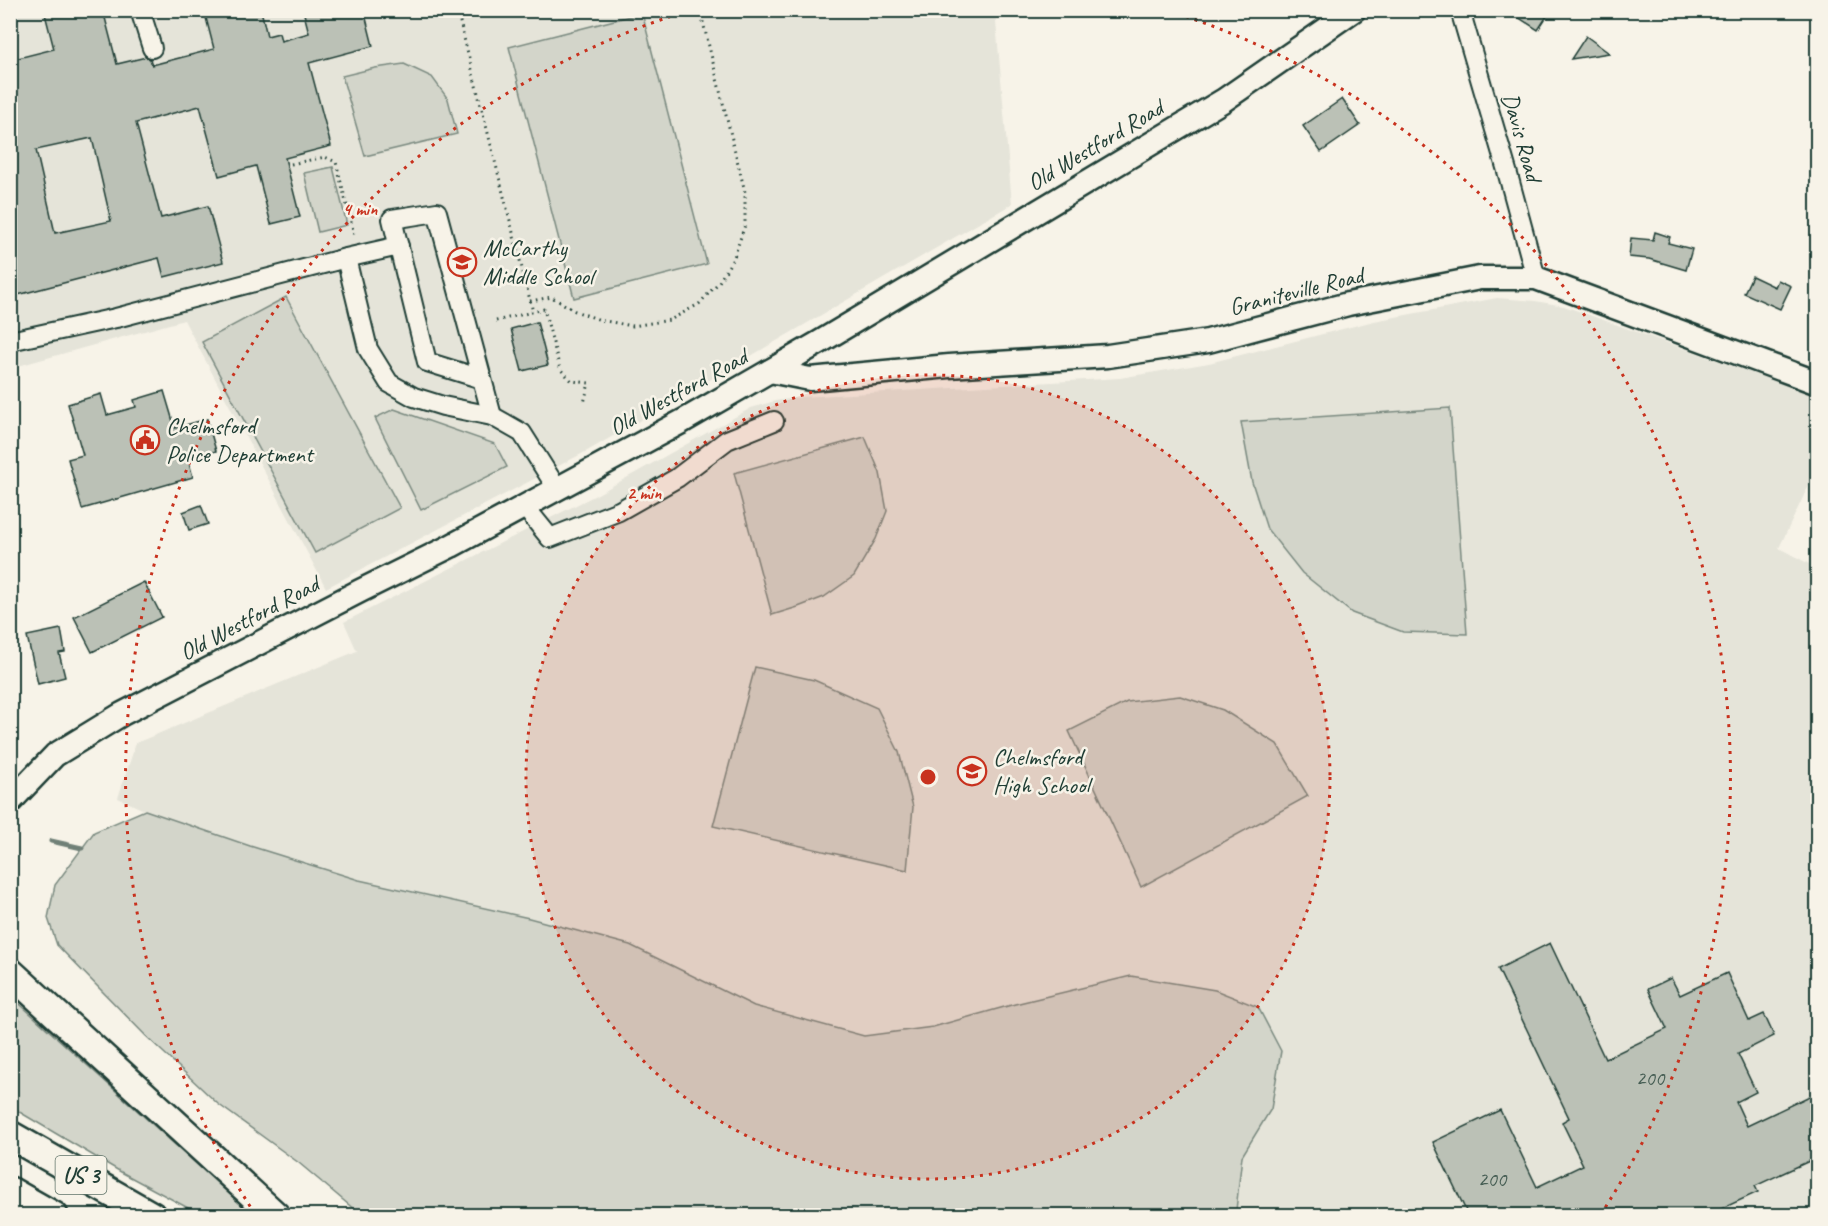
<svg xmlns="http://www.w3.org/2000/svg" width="1828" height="1226" font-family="Caveat,sans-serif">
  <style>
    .built { fill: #e5e4d9 }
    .green { fill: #d3d5ca; stroke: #79897f; stroke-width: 1.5 }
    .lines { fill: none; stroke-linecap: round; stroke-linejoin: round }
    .stream { stroke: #6f8077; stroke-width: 5 }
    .building { fill: #bbc1b6; stroke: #1f3d34; stroke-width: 1.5; fill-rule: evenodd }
    .minor-casing { stroke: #1f3d34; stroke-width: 22 }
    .major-casing { stroke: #1f3d34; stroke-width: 27 }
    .highway-casing { stroke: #1f3d34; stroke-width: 32 }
    .path { stroke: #1f3d34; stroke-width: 3; stroke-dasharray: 1.5 4.5; stroke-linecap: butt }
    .minor { stroke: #f7f3e8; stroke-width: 18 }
    .major { stroke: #f7f3e8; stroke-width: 22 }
    .highway { stroke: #f7f3e8; stroke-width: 27 }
    .ring { fill: none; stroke: #c8321e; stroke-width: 3; stroke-dasharray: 3 6 }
    .labels { text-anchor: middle; stroke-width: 5; stroke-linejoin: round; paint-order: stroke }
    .number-label { font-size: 21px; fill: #465e54 }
    .shield { fill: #f7f3e8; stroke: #60746a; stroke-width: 1.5 }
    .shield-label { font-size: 22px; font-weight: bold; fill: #1f3d34 }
    .street-label { font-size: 24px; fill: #1f3d34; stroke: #f7f3e8 }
    .poi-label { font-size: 24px; fill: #1f3d34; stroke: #f7f3e8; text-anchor: start }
    .centre { fill: #c8321e; stroke: #f7f3e8; stroke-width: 3 }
    .ring-label { font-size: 18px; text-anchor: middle; font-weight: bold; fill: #c8321e; stroke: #f7f3e8; stroke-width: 5; stroke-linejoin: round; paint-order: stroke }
  </style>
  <rect width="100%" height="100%" fill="#f7f3e8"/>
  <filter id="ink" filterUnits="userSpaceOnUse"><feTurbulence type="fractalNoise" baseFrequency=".0167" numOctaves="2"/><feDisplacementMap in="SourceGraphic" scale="12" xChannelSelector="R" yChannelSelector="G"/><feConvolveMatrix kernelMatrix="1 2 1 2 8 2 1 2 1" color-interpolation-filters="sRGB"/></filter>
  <g filter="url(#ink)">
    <g class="built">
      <path d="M11,11H995L1012,204L589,450L326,588L184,320L11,368Z"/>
      <path d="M1497,298L1535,301L1564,306L1817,396V468L1779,548L1817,568L1818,724L1810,739L1818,741L1817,1215H568L270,868L118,798L136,743L357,651L344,622L596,495L751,408L775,401L801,397L1120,378L1209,363L1374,321Z"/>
    </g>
    <g class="green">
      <path d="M642,13L707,264L574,298L509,47Z"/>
      <path d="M404,64L432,77L448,99L457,134L365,156L342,76L375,68Z"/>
      <path d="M333,167L347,225L318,232L304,173Z"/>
      <path d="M286,297L400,508L315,553L202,342Z"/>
      <path d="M1450,408L1467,634L1403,632L1352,613L1302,573L1267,529L1252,482L1241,422Z"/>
      <path d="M394,409L495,444L507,467L421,510L375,418Z"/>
      <path d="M865,437L880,473L887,511L876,539L854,576L824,597L798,607L772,615L734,473Z"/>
      <path d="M755,667L814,680L877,708L899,752L913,807L907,870L713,826Z"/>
      <path d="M1180,696L1223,710L1277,744L1308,796L1141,887L1069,731L1127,702Z"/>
      <path d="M145,810L250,846L359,880L529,918L630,945L754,1006L864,1036L933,1027L1015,1004L1131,976L1215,990L1258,1007L1281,1051L1271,1109L1242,1156L1236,1210L1233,1215H361L299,1163L218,1104L146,1036L57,945L48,918L55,885L94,832Z"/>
      <path d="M11,996L237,1201L254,1215H201L121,1172L11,1107Z"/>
    </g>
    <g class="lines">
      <path class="stream" d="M51,841L82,848"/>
    </g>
    <g class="building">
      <path d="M44,10H103L117,64L146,57L150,59L152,65L214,49L204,10H261L267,36L279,33L281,41L309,33L303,10H364L373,46L309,63L331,146L285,158L300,217L271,224L256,166L219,176L200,106L136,123L161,218L208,206L223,262L164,277L159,258L10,297V264H14L10,250V60L54,49ZM92,138L111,221L55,233L36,150Z"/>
      <path d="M1507,10H1551L1538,30Z"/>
      <path d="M1586,36L1609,53L1571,59Z"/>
      <path d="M1342,99L1360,125L1321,152L1303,126Z"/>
      <path d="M1655,232L1670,237L1668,243L1692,249L1686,270L1649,259L1629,257L1631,238L1653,240Z"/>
      <path d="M1752,276L1775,287L1778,280L1791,286L1780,309L1744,293Z"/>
      <path d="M537,322L548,365L522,371L511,329Z"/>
      <path d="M164,391L175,428L207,419L216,451L188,459L193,477L82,509L68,459L83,455L68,404L101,394L107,415L136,407L134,400Z"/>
      <path d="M201,505L208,524L189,530L183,512Z"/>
      <path d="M144,582L162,617L92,652L74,617Z"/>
      <path d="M61,629L65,652L59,653L65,677L38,684L27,636Z"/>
      <path d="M1550,943L1605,1059L1667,1029L1648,989L1671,978L1680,995L1727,973L1749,1021L1764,1014L1774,1036L1738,1054L1756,1092L1736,1102L1747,1126L1818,1092V1157L1755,1186L1758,1192L1708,1215H1468L1433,1142L1500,1110L1537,1187L1583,1165L1562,1122L1569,1118L1498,969Z"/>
    </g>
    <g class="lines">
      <g class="minor-casing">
        <g id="minor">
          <path d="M140,10L152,48"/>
          <path d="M1460,10L1507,171L1536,278"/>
          <path d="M346,258L399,246"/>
          <path d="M10,341L116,318L346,258L368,349L389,383L414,397L443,406L492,416L522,433L558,490"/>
          <path d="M482,379L427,362L392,219L437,212L492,416"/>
          <path d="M525,507L550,538L619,511L677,478L727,440L774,421"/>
        </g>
      </g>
      <g class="major-casing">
        <g id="major">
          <path d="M770,371L810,379L949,366L1108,356L1208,341L1348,304L1480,278H1536L1818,383"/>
          <path d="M10,802L55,755L122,714L360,591L451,546L683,421L820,342L1224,100L1354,10"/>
        </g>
      </g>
      <g class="highway-casing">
        <g id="highway">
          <path d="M10,972L276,1216"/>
          <path d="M10,1135L152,1216"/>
          <path d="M10,1191L54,1216"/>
        </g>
      </g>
      <g class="path">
        <path d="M457,10L533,312"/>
        <path d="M291,164L325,157L336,162L355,238"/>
        <path d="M530,301L552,297L575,311L600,320L633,326L670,320L699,304L719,282L734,257L745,225V192L700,10"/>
        <path d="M496,321L544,309L560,369L572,381L589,383L584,403"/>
      </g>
      <use href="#minor" class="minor"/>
      <use href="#major" class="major"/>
      <use href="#highway" class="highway"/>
    </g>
  </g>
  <circle cx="928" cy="777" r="402" fill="#c8321e" fill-opacity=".12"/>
  <g class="ring">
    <circle cx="928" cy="777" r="402"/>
    <path d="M255 1214A803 803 0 0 1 687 11M1169 11A803 803 0 0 1 1601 1214"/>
  </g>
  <defs>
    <g id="school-ring" transform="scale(1.5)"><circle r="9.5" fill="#f7f3e8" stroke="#c8321e" stroke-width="1.5"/><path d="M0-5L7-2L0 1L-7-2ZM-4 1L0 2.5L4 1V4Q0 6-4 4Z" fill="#c8321e"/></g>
    <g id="civic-ring" transform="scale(1.5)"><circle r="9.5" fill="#f7f3e8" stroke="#c8321e" stroke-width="1.5"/><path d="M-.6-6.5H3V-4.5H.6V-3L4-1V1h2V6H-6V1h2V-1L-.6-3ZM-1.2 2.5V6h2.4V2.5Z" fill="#c8321e"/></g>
  </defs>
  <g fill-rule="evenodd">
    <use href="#school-ring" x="462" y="262"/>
    <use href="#civic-ring" x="145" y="440"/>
    <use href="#school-ring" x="972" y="771"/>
  </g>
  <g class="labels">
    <g class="number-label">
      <text x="1650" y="1085">200</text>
      <text x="1492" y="1186">200</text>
    </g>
    <rect class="shield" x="55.5" y="1156" width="51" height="38" rx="4.5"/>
    <g class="shield-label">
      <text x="81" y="1183">US 3</text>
    </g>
    <g class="street-label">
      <text transform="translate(1522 137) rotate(74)" y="8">Davis Road</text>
      <text transform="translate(1095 145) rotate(-31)" y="8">Old Westford Road</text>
      <text transform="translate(1296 291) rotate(-14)" y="8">Graniteville Road</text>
      <text transform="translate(678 392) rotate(-29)" y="8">Old Westford Road</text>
      <text transform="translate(249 618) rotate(-28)" y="8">Old Westford Road</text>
    </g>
    <g class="poi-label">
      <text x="483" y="256">McCarthy<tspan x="483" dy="28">Middle School</tspan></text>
      <text x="166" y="434">Chelmsford<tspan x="166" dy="28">Police Department</tspan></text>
      <text x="993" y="765">Chelmsford<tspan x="993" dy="28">High School</tspan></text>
    </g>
  </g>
  <circle cx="928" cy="777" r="9" class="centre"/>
  <g class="ring-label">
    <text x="360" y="215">4 min</text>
    <text x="644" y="499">2 min</text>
  </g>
  <rect width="1828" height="1226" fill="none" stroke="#f7f3e8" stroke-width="36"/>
  <rect x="18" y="18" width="1792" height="1190" fill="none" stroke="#1f3d34" stroke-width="2" filter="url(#ink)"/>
</svg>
